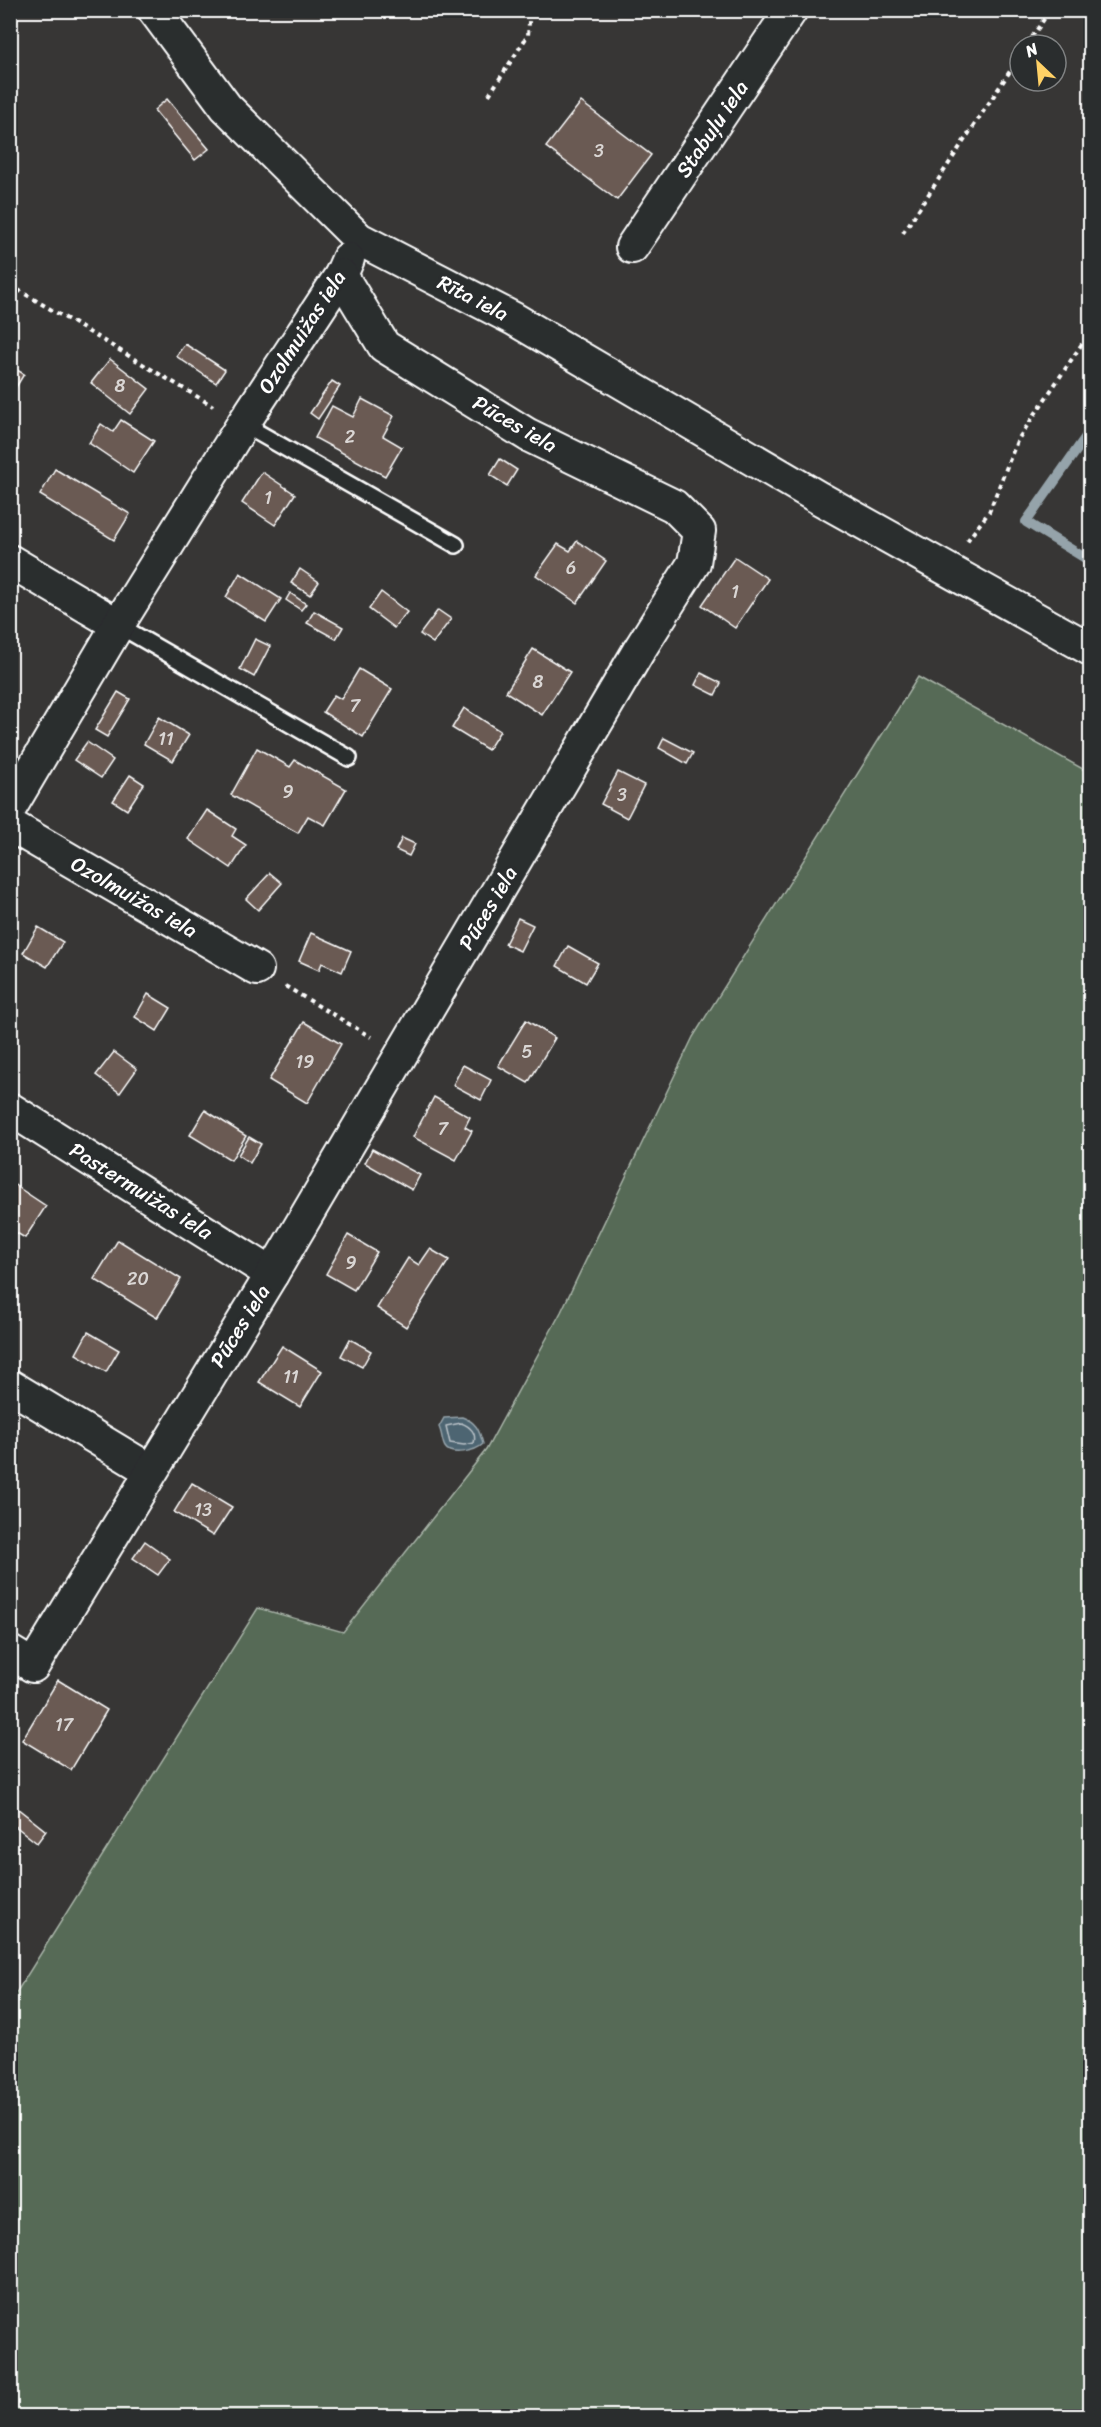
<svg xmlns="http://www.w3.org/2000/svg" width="1101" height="2427" font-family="Sriracha,sans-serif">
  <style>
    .green { fill: #566b56; stroke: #aab5aa; stroke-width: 1.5 }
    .water { fill: #4e6572; stroke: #95a3aa; stroke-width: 1.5 }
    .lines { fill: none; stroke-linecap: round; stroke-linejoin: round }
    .shore { stroke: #b8c1c7; stroke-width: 1.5 }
    .stream { stroke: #95a3aa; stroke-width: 10 }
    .building { fill: #6b5a53; stroke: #fff; stroke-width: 1.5 }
    .service-casing { stroke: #fff; stroke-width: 20 }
    .minor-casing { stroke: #fff; stroke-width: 36 }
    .path { stroke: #fff; stroke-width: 4; stroke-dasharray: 4.5 4.5; stroke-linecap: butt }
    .service { stroke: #2a2d2e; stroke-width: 15 }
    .minor { stroke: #2a2d2e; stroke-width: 32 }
    .labels { text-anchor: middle; stroke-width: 6; stroke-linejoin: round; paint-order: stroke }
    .number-label { font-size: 18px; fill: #dad6d4 }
    .street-label { font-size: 21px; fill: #fff; stroke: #2a2d2e }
  </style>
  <rect width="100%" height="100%" fill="#373635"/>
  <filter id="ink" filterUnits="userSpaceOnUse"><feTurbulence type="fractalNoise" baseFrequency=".0167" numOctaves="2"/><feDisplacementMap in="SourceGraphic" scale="12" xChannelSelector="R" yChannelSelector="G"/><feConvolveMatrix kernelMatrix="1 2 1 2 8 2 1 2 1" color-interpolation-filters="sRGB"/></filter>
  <g filter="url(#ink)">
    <path class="green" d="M918,677L1090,773V2416H11V2001L258,1608L343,1632L486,1450L561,1312L693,1037Z"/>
    <path class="water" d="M462,1417C476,1422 479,1429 483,1444C476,1451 451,1457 445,1447C442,1442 442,1433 439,1427L444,1418Z"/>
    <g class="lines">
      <path class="shore" d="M461,1423C470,1426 477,1433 474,1443L464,1445L450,1443L446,1426Z"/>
      <path class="stream" d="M1090,431L1026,522L1090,561"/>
    </g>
    <g class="building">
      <path d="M167,99L209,149L195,160L154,110Z"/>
      <path d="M581,102L651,155L617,200L546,147Z"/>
      <path d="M185,344L225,370L216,383L176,356Z"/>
      <path d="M110,359L149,389L130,414L91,383Z"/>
      <path d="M10,366L24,374L10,397Z"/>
      <path d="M332,381L340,386L318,419L310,413Z"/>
      <path d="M362,399L394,416L383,436L402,447L385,476L315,438L332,406L353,417Z"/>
      <path d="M121,420L154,441L133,473L89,443L101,424L113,432Z"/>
      <path d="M500,459L517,470L507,486L490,475Z"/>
      <path d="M55,469L130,514L114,540L40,495Z"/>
      <path d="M262,472L295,494L275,525L242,503Z"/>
      <path d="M577,541L606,561L577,603L536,575L558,544L570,551Z"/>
      <path d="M735,557L768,579L735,628L702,605Z"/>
      <path d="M300,569L319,582L310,595L291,583Z"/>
      <path d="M240,573L281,599L266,622L226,597Z"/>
      <path d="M381,592L407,612L394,628L369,609Z"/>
      <path d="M290,593L306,604L301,610L286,600Z"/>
      <path d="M438,610L451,619L433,643L420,634Z"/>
      <path d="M314,611L343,627L336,639L307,623Z"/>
      <path d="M255,639L270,646L254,677L240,669Z"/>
      <path d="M533,649L570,672L542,715L506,692Z"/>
      <path d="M359,669L392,689L363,737L323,712L334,695L341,699Z"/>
      <path d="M701,673L721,683L715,695L695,685Z"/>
      <path d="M118,692L130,699L107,737L95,730Z"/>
      <path d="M464,708L500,731L488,750L452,728Z"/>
      <path d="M159,717L189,735L173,761L144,744Z"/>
      <path d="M664,738L693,753L687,764L659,748Z"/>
      <path d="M87,742L113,760L101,778L74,760Z"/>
      <path d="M257,748L290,767L295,760L346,789L325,825L308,816L298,833L231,795Z"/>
      <path d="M618,772L644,785L627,818L601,804Z"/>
      <path d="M130,775L144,784L127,810L113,801Z"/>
      <path d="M207,810L236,829L232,836L246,845L231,868L188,839Z"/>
      <path d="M402,838L415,844L409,856L396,850Z"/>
      <path d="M270,873L282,883L258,910L246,899Z"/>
      <path d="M518,918L533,925L520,951L505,944Z"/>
      <path d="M38,927L63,942L47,967L23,953Z"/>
      <path d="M311,933L351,951L342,972L322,963L319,970L299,961Z"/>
      <path d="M568,946L598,963L586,983L557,966Z"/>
      <path d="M148,994L171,1008L157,1031L135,1017Z"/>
      <path d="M526,1020L555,1038L528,1083L498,1066Z"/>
      <path d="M304,1022L341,1044L307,1103L269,1080Z"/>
      <path d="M114,1052L137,1069L120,1093L96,1075Z"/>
      <path d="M463,1065L491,1080L481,1100L453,1085Z"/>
      <path d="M434,1097L470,1117L465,1127L472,1131L456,1160L413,1137Z"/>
      <path d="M205,1110L246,1136L231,1160L190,1135Z"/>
      <path d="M249,1137L261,1144L250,1163L238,1155Z"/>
      <path d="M372,1149L420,1175L412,1190L365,1163Z"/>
      <path d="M13,1184L46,1206L25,1238L10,1229V1187Z"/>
      <path d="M348,1235L377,1252L354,1290L326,1274Z"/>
      <path d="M118,1240L181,1279L157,1318L94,1279Z"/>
      <path d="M430,1249L449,1260L406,1327L377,1308L408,1258L419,1265Z"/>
      <path d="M88,1332L119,1350L106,1372L76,1354Z"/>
      <path d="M350,1339L371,1351L362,1367L341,1356Z"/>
      <path d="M282,1346L322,1371L300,1407L259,1382Z"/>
      <path d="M192,1483L232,1507L213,1536L174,1512Z"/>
      <path d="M145,1541L170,1559L158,1575L133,1558Z"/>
      <path d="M58,1680L107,1710L71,1770L22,1740Z"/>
      <path d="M12,1804L46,1831L37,1843L10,1822Z"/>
    </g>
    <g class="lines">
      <g class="service-casing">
        <g id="service">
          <path d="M243,424L456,545"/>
          <path d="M118,625L349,758"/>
        </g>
      </g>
      <g class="minor-casing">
        <g id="minor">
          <path d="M154,10L226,107L359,239L514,319L819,498L1090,649"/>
          <path d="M632,247L791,10"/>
          <path d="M10,561L118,625"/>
          <path d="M10,808L118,625L243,424L341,275L348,259"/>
          <path d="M10,825L257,969"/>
          <path d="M10,1109L272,1274"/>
          <path d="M10,1386L151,1471"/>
          <path d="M10,1652L33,1666L272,1274L638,652L694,563L699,531L674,506L528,435L384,346L341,275"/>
        </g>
      </g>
      <g class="path">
        <path d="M1027,45L1050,10"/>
        <path d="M489,95L528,35L530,10"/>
        <path d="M903,233L1020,56"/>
        <path d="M10,285L213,406"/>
        <path d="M967,541L989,512L1017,441L1090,332"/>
        <path d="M285,986L371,1037"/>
      </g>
      <use href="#service" class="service"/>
      <use href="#minor" class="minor"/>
    </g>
  </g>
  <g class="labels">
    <g class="number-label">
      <text x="599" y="157">3</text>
      <text x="120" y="392">8</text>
      <text x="350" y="443">2</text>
      <text x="268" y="504">1</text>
      <text x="571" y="574">6</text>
      <text x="735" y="598">1</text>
      <text x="538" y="688">8</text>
      <text x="355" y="712">7</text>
      <text x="166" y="745">11</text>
      <text x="288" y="798">9</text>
      <text x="622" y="801">3</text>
      <text x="527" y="1058">5</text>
      <text x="305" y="1068">19</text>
      <text x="443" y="1135">7</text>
      <text x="351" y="1269">9</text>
      <text x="138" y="1285">20</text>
      <text x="291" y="1383">11</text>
      <text x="203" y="1516">13</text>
      <text x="64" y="1731">17</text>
    </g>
    <g class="street-label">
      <text transform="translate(712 129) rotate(-56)" y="7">Stabuļu iela</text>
      <text transform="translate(473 298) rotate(27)" y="7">Rīta iela</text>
      <text transform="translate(302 332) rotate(-57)" y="7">Ozolmuižas iela</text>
      <text transform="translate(515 424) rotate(30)" y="7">Pūces iela</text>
      <text transform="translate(134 897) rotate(30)" y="7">Ozolmuižas iela</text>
      <text transform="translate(488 908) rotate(-59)" y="7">Pūces iela</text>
      <text transform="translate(141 1191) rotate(32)" y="7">Pastermuižas iela</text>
      <text transform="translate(240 1326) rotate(-58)" y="7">Pūces iela</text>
    </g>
  </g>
  <rect width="1101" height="2427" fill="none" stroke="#2a2d2e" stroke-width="36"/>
  <rect x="18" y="18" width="1065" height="2391" fill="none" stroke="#fff" stroke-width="2" filter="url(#ink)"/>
  <g transform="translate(1038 63) rotate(334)"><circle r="28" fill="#2a2d2e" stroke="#7f8182" stroke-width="1.5"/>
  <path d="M0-4.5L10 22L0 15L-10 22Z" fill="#ffd166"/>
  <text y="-9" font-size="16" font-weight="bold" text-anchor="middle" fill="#ffffff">N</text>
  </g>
</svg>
